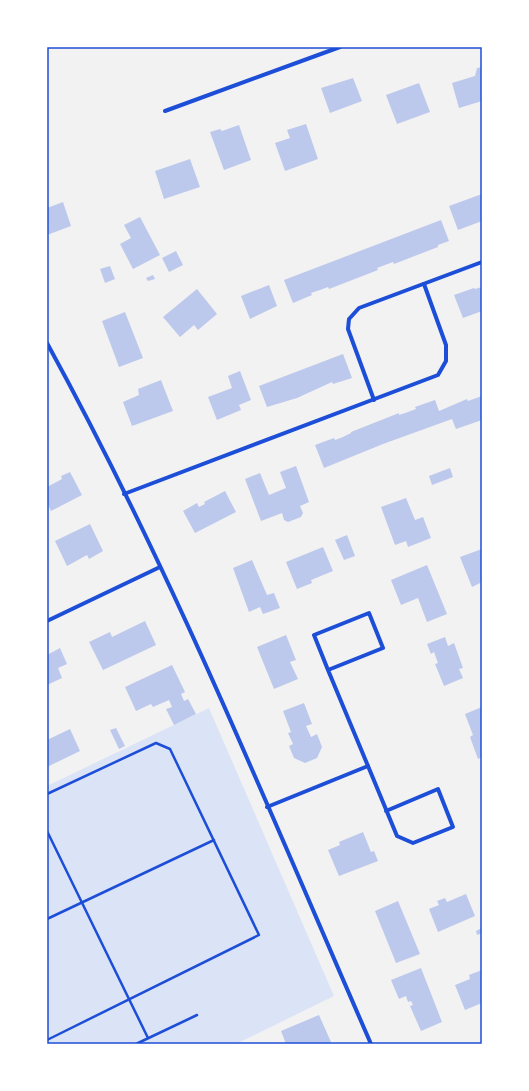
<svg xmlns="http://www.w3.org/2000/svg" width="529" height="1091" font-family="'Public Sans',sans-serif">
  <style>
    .green { fill: #dbe4f7 }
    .building { fill: #bdc9ec }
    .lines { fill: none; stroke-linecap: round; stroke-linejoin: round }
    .path { stroke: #1d4ed8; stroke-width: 2.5 }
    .minor { stroke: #1d4ed8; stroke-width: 4 }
    .neatline { fill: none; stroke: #1d4ed8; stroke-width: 1.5 }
  </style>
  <rect width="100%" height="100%" fill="#f2f2f2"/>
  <path class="green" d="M209,708L334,996L236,1044H47V786Z"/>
  <g class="building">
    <path d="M482,67V101L459,108L452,83L475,76L477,68Z"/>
    <path d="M353,78L362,101L330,113L321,88Z"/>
    <path d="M419,83L430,112L397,124L386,95Z"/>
    <path d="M306,124L318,159L285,171L275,143L290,138L287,130Z"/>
    <path d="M239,125L251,160L224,170L210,132L220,129L222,131Z"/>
    <path d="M190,159L200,187L164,199L155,171Z"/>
    <path d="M482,194V221L458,230L449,206Z"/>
    <path d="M63,202L71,226L47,235V208Z"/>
    <path d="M140,217L160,255L133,269L120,244L131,238L124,225Z"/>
    <path d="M441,220L449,241L438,245V247L394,264L393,262L377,268L378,270L329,289L328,287L320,290L311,293L312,295L293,303L284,280Z"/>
    <path d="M176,251L183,265L169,272L162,258Z"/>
    <path d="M110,266L115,279L105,283L100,269Z"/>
    <path d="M153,275L155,279L148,281L146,278Z"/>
    <path d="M269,285L277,306L250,319L241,296Z"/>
    <path d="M482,287V311L463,318L454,295L474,288L475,289Z"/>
    <path d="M197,289L217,314L198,330L194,325L180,337L163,317Z"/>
    <path d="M125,312L143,358L119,367L102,321Z"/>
    <path d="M343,354L352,378L333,384L332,382L297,398L267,407L259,386Z"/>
    <path d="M240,371L251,400L239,405L241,410L217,420L208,397L232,388L228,376Z"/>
    <path d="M161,380L173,411L132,426L123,402L139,395L138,389Z"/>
    <path d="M482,396V420L456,429L452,419L383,444L324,468L315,445L334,438L335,440L343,437L351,433V432L399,413V415L408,412L416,409L415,407L435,400L439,411L467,399L468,401Z"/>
    <path d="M296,466L309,502L300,506L303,513L301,517L288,522L284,520L282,513L261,521L245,479L260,473L269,495L286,488L280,472Z"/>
    <path d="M450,468L453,477L432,485L429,476Z"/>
    <path d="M70,472L82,495L51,511L47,503V487L62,479L61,476Z"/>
    <path d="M225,491L236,512L195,533L183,511L197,503L199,507L205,504L204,502Z"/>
    <path d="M406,498L415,520L423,517L431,538L408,547L406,541L395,545L381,507Z"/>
    <path d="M90,524L103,551L89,559L87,555L67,566L55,541Z"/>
    <path d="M347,535L355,556L344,560L335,540Z"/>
    <path d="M323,547L333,571L311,580L312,583L297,589L286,562Z"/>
    <path d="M482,549V582L472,587L460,557Z"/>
    <path d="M252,560L267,595L274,593L280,608L263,614L260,607L249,612L233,568Z"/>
    <path d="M427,565L447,614L427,622L418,598L401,605L391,580Z"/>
    <path d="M145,621L156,645L103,670L89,642L110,632L112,637Z"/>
    <path d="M286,635L296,660L290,662L298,679L274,689L257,647Z"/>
    <path d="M445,637L448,646L454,643L463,668L459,669L463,678L444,686L435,664L438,663L434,652L431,654L427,644Z"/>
    <path d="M60,648L67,664L58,668L62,678L47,685V655Z"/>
    <path d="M172,665L185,692L181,694L184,701L188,699L196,714L174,725L166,709L172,707L169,700L153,707L151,704L136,711L125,687Z"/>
    <path d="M304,703L312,724L306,726L311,737L317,734L322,747L317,758L305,763L294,758L289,746L293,744L288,733L291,732L283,711Z"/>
    <path d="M482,707V757L478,759L470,737L473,735L465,714Z"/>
    <path d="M116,728L125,746L119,749L110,730Z"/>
    <path d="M70,729L80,751L47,767V740Z"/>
    <path d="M363,832L371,852L374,851L378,861L339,876L328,850L340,845L339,842Z"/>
    <path d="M466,894L475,916L438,932L429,909L439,905L437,901L445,898L447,902Z"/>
    <path d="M398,901L420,954L396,963L375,911Z"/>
    <path d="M482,928V933L477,935L476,931Z"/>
    <path d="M421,968L442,1022L421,1031L410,1006L413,1005L411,1001L408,1002L406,996L399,999L391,980Z"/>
    <path d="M482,970V1003L465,1010L455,985L470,979L469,975Z"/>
    <path d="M319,1015L331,1042L328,1044H286L281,1031Z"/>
  </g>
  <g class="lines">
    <g class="path">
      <path d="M47,794L156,743L170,749L259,935L47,1040"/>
      <path d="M47,831L148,1038"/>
      <path d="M47,919L214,840"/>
      <path d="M136,1044L197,1015"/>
    </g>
    <g class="minor">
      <path d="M165,111L340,47"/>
      <path d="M47,343C171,569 268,808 371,1044"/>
      <path d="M374,400L348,329L349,319L359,308L482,262"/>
      <path d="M124,494L438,375L446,361V345L424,284"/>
      <path d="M47,621L160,567"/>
      <path d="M368,766L397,836L413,843L453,827L438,789L386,811"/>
      <path d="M267,807L368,766L328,670L383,648L369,613L314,635L328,670"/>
    </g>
  </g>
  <rect width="529" height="1091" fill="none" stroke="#ffffff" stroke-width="96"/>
  <rect x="48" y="48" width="433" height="995" class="neatline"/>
</svg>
